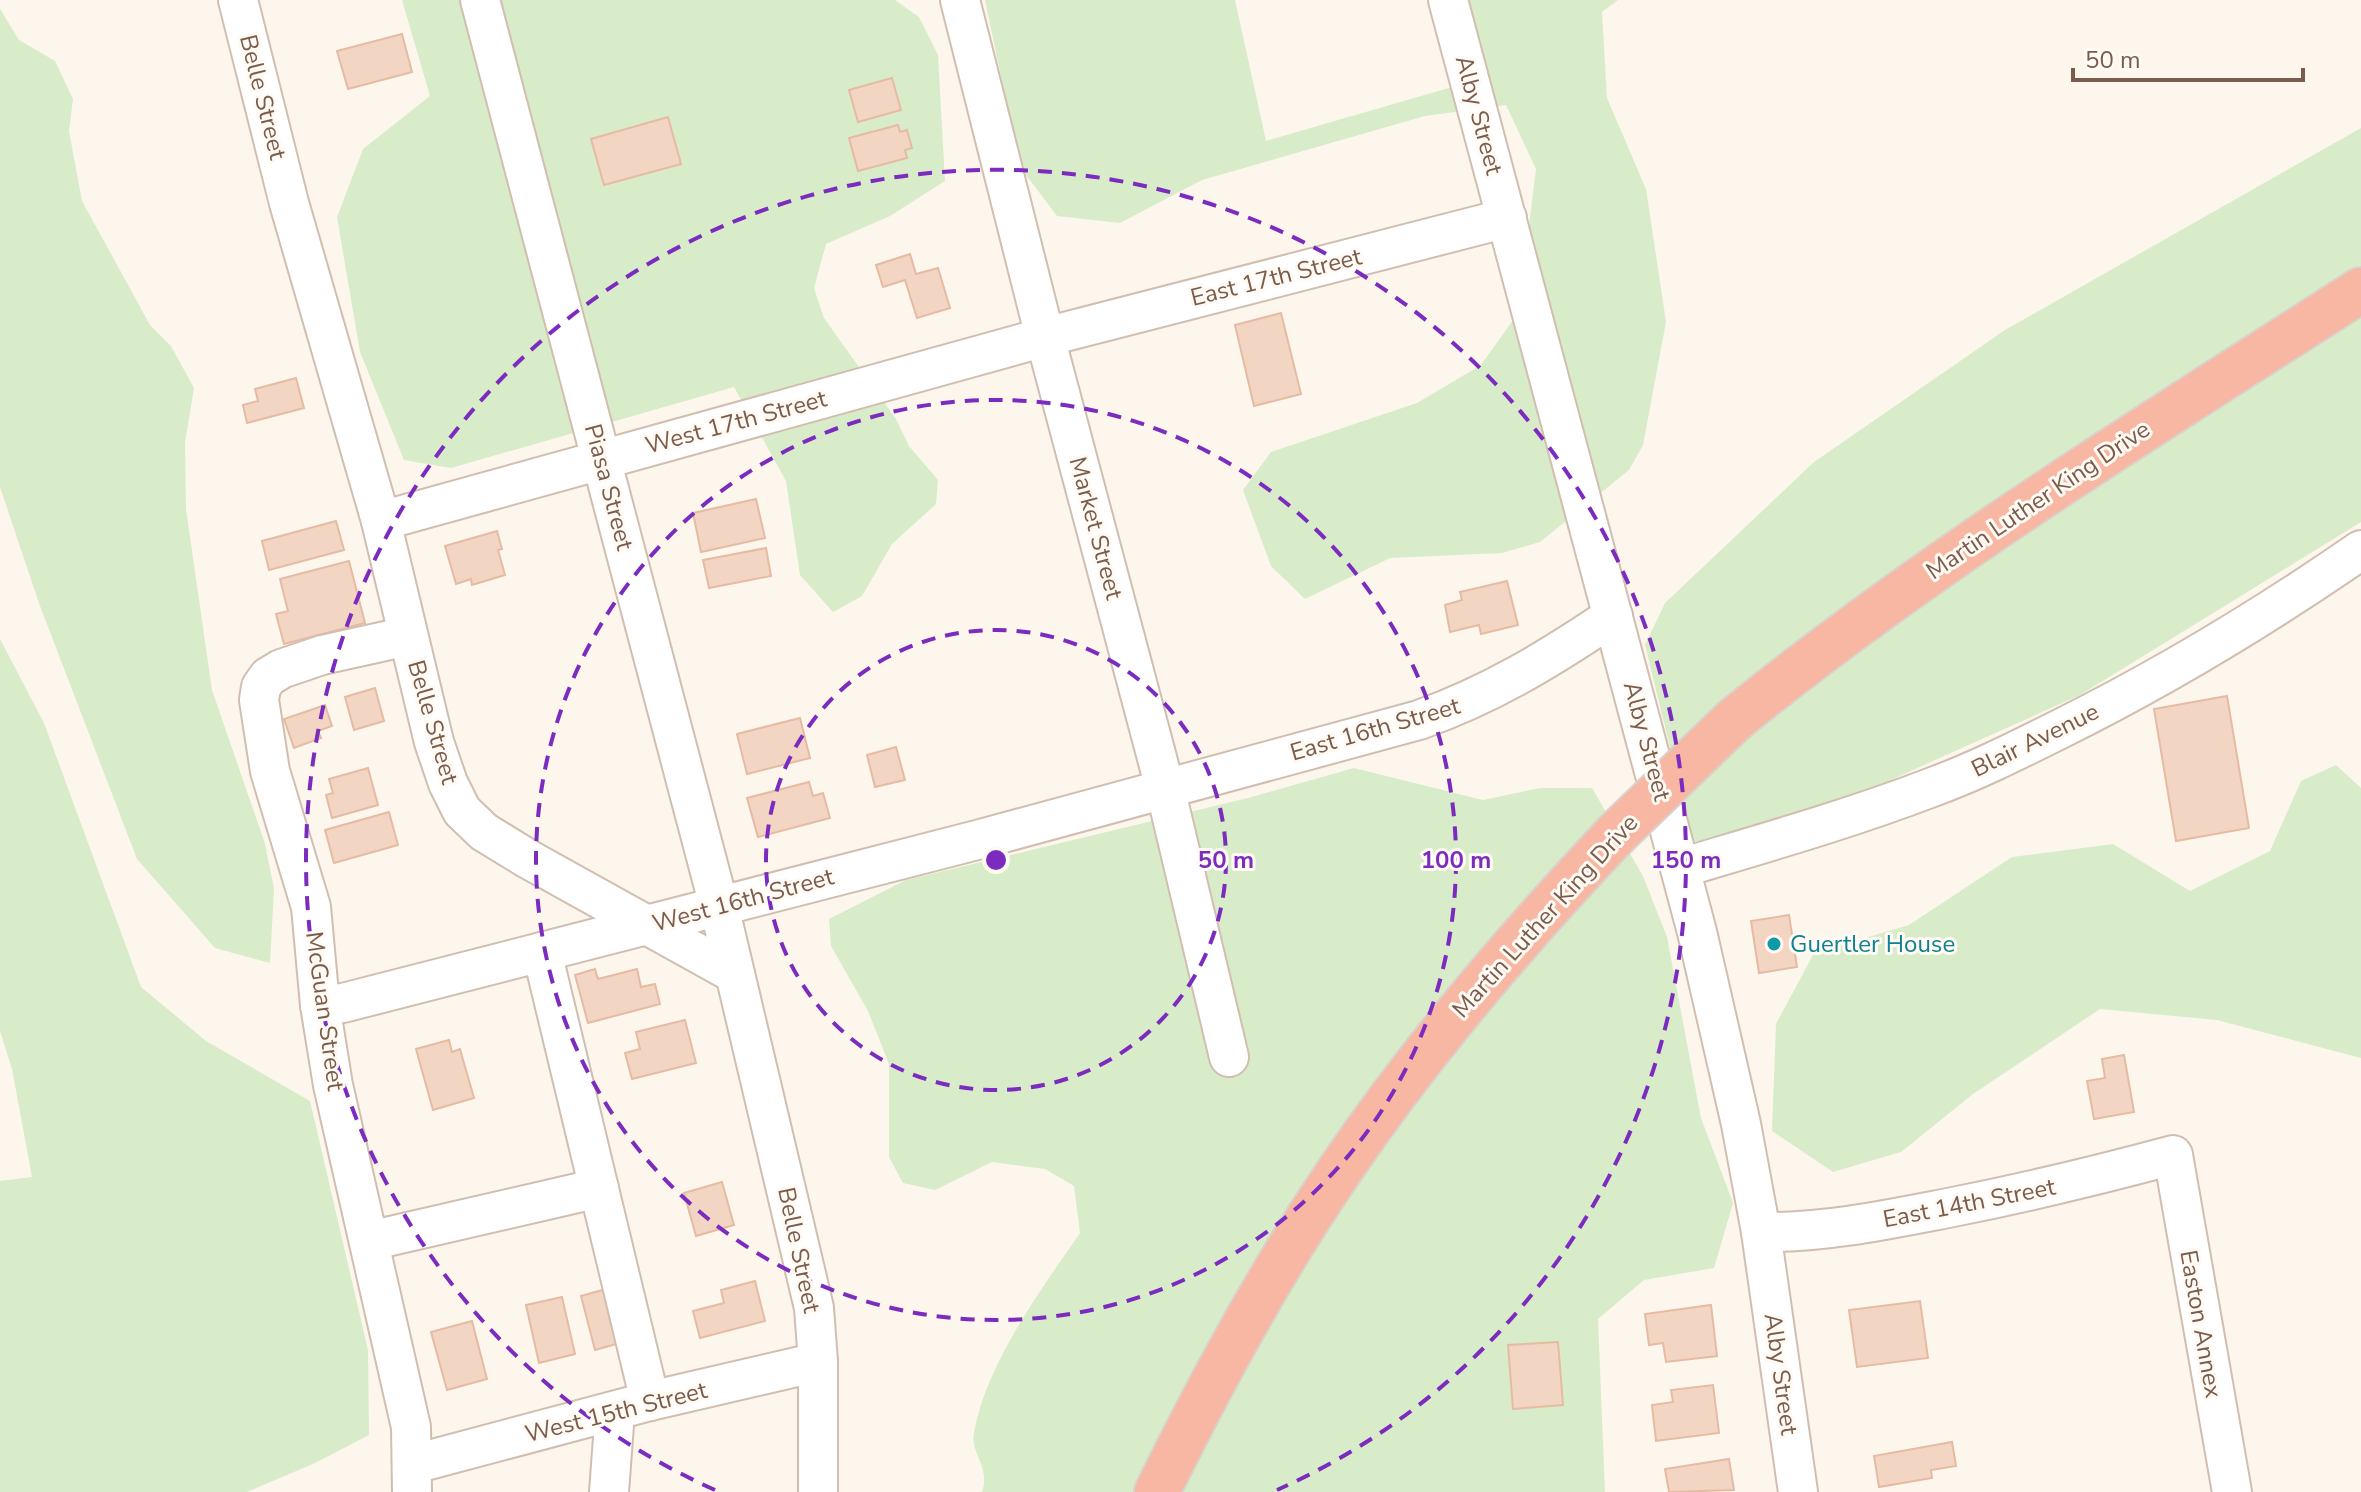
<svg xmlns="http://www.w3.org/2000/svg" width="2361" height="1492" font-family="'Nunito Sans',sans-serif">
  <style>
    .green { fill: #d8ecc9 }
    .building { fill: #f3d5c3; stroke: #e6bba3; stroke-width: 2 }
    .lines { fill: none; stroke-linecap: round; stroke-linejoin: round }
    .minor-casing { stroke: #d1beb0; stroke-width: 42 }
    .highway-casing { stroke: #dad1cd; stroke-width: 48 }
    .minor { stroke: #fff; stroke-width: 38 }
    .highway { stroke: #f7b7a3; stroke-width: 44 }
    .highway-bridge-casing { stroke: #dad1cd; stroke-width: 48; stroke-linecap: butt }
    .highway-bridge { stroke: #f7b7a3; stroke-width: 44 }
    .ring { fill: none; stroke: #7b2cbf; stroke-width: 4; stroke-dasharray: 14 10 }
    .culture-dot { fill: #0f9aa8; stroke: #fffaf3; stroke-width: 3 }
    .labels { text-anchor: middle; stroke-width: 6; stroke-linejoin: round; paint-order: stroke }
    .street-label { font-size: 24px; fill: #7a5c4d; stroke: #fffaf3 }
    .culture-label { font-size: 24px; fill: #0d838f; stroke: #fffaf3; text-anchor: start }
    .centre { fill: #7b2cbf; stroke: #fffaf3; stroke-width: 4 }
    .ring-label { font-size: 24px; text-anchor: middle; font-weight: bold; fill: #7b2cbf; stroke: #fffaf3; stroke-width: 6; stroke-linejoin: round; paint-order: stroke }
  </style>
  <rect width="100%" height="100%" fill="#fdf6ec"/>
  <g class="green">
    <path d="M402,0H895L919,17L938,55L945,181L890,216L826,244L814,288L824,318L896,419L909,446L938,480L936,504L892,544L862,596L833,612L800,575L786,481L734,387L451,468L404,460L360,352L337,217L363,149L430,96Z"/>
    <path d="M985,0H1235L1266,141L1459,85L1436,0H1618L1602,12L1607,98L1646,189L1666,322L1643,445L1629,470L1540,542L1502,553L1390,558L1305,599L1271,566L1243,490L1271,452L1417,403L1481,365L1518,313L1536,169L1506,105L1425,116L1202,180L1120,223L1057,216L1020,167Z"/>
    <path d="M0,9L19,40L55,61L73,99L69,131L82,201L150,325L171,346L194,388L185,442L186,509L212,690L265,844L274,889L270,963L215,948L137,859L40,606L0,487Z"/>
    <path d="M2361,128V522L2080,695L1884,783L1735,839L1693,841L1645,645L1665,603L1814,462L2005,330Z"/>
    <path d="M0,639L44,723L141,987L206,1041L310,1101L368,1350L369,1435L313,1464L247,1492H0V1181L32,1177L12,1069L0,1031Z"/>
    <path d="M2336,765L2361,788V1058L2217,1020L2100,1009L1973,1094L1901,1152L1833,1172L1772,1131L1776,1024L1814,953L1909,925L2012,857L2113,844L2190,891L2270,851L2301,781Z"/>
    <path d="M1354,768L1483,800L1540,788H1592L1643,876L1667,937L1701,1118L1733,1203L1714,1268L1644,1280L1598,1319L1605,1492H982C991,1467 970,1454 974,1433C986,1364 1040,1291 1080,1233L1074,1186L1045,1169L992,1162L935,1190L903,1183L889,1157V1064L868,1011L831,946L829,919L906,880L1248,798Z"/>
  </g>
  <g class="building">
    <path d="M402,34L412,72L348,89L337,51Z"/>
    <path d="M892,78L901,110L858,122L849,90Z"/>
    <path d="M668,117L681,164L604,185L591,139Z"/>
    <path d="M898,125L900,132L907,130L912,148L905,150L907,158L858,171L849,138Z"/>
    <path d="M910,254L916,274L938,268L950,308L917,318L905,280L883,287L876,265Z"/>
    <path d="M1281,313L1301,394L1254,406L1235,325Z"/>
    <path d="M296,378L304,408L247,423L243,405L258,401L255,389Z"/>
    <path d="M756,499L765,538L701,552L693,513Z"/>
    <path d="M336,521L344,550L269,570L262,541Z"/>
    <path d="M497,531L502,549L498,550L505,575L472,585L471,579L456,584L445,546Z"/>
    <path d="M766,548L771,576L709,588L703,560Z"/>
    <path d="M349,561L365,623L284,644L276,614L288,611L280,579Z"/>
    <path d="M1507,581L1518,625L1481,634L1479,625L1450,632L1445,605L1462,600L1460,592Z"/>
    <path d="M375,688L384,721L354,730L345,697Z"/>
    <path d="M2227,696L2249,828L2176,841L2154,709Z"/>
    <path d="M325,705L332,726L318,731L321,738L294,748L284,719Z"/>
    <path d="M800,718L810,758L747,774L737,734Z"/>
    <path d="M896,747L905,780L875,787L867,755Z"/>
    <path d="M368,768L378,805L332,818L326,795L333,793L329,779Z"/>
    <path d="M809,782L813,796L823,793L830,818L758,837L747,798Z"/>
    <path d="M389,812L398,845L334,863L325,830Z"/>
    <path d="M1789,915L1797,967L1759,973L1751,921Z"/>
    <path d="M595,969L598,979L637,969L641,987L655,984L660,1004L588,1023L575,975Z"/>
    <path d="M685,1020L696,1063L632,1079L625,1053L640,1049L636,1032Z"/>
    <path d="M449,1040L452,1052L460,1049L474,1098L433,1110L416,1049Z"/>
    <path d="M2124,1055L2134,1112L2094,1119L2087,1081L2105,1078L2102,1059Z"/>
    <path d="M722,1182L734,1225L696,1236L684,1193Z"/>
    <path d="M755,1281L765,1321L700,1338L693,1311L724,1303L721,1290Z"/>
    <path d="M613,1287L627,1341L595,1350L581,1296Z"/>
    <path d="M562,1297L575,1354L539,1363L526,1305Z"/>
    <path d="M1920,1301L1928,1358L1857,1367L1849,1310Z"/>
    <path d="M1711,1305L1717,1356L1666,1362L1663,1343L1649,1345L1645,1314Z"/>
    <path d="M472,1321L487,1379L447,1390L431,1332Z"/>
    <path d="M1558,1342L1563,1405L1513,1409L1508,1345Z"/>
    <path d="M1713,1385L1719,1433L1656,1441L1652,1405L1673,1402L1671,1390Z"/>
    <path d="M1952,1442L1956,1466L1931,1470L1932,1478L1879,1487L1874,1456Z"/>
    <path d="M1729,1459L1734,1490L1669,1492L1665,1469Z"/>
  </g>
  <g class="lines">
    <g class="minor-casing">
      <g id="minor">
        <path d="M238,0L289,203L381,521L434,742L448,783L462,811L484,832L528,859L735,974"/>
        <path d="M480,0L719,906L814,1308L818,1362V1492"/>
        <path d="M960,0L1045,337L1165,788L1229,1057"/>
        <path d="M1448,0L1697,932L1741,1124L1761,1232L1798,1492"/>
        <path d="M381,521L1045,337L1507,218"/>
        <path d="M408,636L322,655L281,669L268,677L261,687L259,700L270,771L311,907L320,1005L333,1085L411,1427L412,1492"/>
        <path d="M1681,868C1764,843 1849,819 1930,788C1974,772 2016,751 2058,730C2163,678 2264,617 2361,550"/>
        <path d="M542,952L650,1401"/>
        <path d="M320,1005L343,1003L977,840L1419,720C1492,694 1549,659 1613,616"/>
        <path d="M1761,1232C1824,1233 1886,1220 1948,1208C2024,1193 2099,1175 2173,1155L2232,1492"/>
        <path d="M369,1241L599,1188"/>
        <path d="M414,1464L650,1401L818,1362"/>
        <path d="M609,1492L615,1411"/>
      </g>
    </g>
    <g class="highway-casing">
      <g id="highway">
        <path d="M1734,720C1931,560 2148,427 2361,290"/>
        <path d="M1157,1492C1208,1388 1262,1287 1326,1191C1410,1063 1511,945 1616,834"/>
      </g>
    </g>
    <use href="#minor" class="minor"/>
    <use href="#highway" class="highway"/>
    <g class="highway-bridge-casing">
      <path id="highway-bridge" d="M1616,834L1734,720"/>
    </g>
    <use href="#highway-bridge" class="highway-bridge"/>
  </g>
  <g class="ring">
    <circle cx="996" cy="860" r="230"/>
    <circle cx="996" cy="860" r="460"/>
    <path d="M715 1490A690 690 0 1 1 1277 1490"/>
  </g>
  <circle class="culture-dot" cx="1774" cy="944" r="8"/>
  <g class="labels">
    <g class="street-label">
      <text transform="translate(263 97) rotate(76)" y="8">Belle Street</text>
      <text transform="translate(1479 115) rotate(75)" y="8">Alby Street</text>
      <text transform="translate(1276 277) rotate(-14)" y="8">East 17th Street</text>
      <text transform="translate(736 422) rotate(-15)" y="8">West 17th Street</text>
      <text transform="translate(609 487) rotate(75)" y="8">Piasa Street</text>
      <text transform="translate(2038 500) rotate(-34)" y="8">Martin Luther King Drive</text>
      <text transform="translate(1096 528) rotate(75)" y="8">Market Street</text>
      <text transform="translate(433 722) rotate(74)" y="8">Belle Street</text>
      <text transform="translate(1375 729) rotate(-16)" y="8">East 16th Street</text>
      <text transform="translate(2035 740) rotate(-26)" y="8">Blair Avenue</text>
      <text transform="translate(1647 741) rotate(75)" y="8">Alby Street</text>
      <text transform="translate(743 900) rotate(-15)" y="8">West 16th Street</text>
      <text transform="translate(1545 916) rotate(-48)" y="8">Martin Luther King Drive</text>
      <text transform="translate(325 1011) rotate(82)" y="8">McGuan Street</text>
      <text transform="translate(1969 1203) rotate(-11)" y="8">East 14th Street</text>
      <text transform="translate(799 1250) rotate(78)" y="8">Belle Street</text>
      <text transform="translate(2201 1324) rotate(80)" y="8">Easton Annex</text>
      <text transform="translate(1781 1374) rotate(82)" y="8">Alby Street</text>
      <text transform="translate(616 1412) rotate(-14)" y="8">West 15th Street</text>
    </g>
    <g class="culture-label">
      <text x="1790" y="952">Guertler House</text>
    </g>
  </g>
  <circle cx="996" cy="860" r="12" class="centre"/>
  <g class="ring-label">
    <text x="1226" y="868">50 m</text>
    <text x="1456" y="868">100 m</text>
    <text x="1686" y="868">150 m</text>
  </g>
  <path d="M2073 68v12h230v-12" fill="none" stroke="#7a5c4d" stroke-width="4"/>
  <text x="2085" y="68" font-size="24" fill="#7a5c4d" stroke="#fffaf3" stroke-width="6" paint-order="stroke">50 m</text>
</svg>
